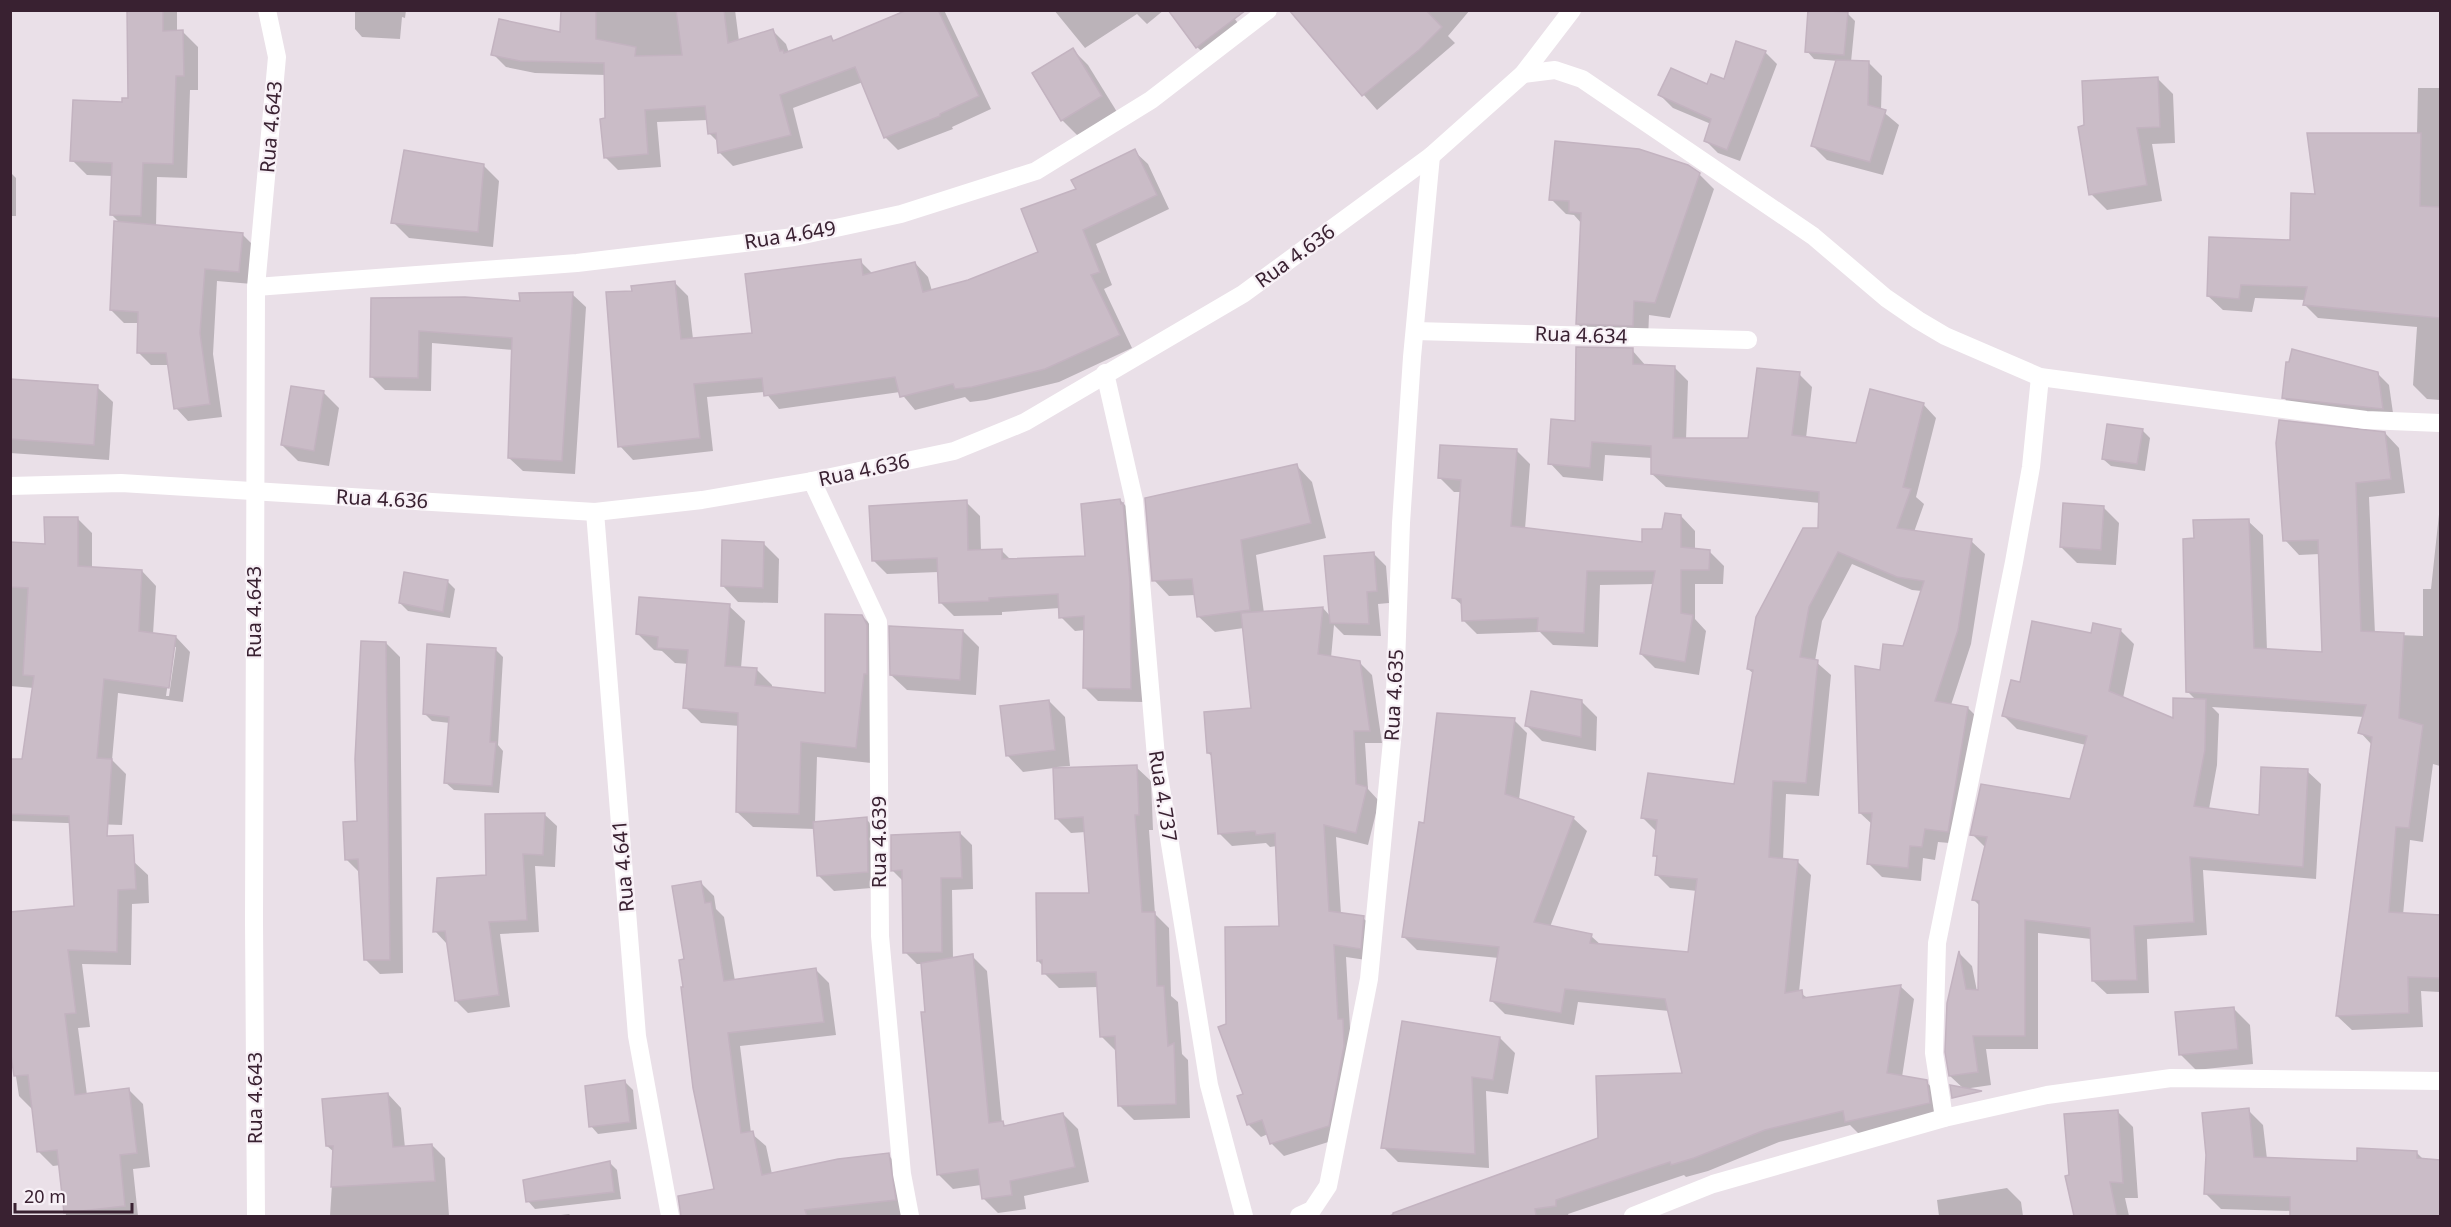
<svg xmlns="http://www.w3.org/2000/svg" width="2451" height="1227" font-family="'Noto Sans',sans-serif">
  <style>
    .shadow { fill: #0003; fill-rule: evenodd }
    .building { fill: #cabcc7; stroke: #c3b3c0; stroke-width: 1.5 }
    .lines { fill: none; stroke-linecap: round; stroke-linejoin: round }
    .street { stroke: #fff; stroke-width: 18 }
    .labels { text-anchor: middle; stroke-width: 4.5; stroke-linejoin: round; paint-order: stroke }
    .street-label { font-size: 20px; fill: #392131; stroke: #f7f0f6 }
  </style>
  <rect width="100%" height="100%" fill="#eae0e8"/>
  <g class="shadow">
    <path d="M129,10H177V32H183L198,47V90H190L187,178L157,177L156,227L242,234L255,247L252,284L217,281L213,354L222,417L188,421L176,408L170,365H151L138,352L139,323H124L111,310L121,224L112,215L113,176L87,175L72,160L129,100Z"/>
    <path d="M355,10H406L405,18L402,17L400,39L362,37L355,29Z"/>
    <path d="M563,10H735L739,41L773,31L786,44L789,53L831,38L835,41L906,10H944L991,109L952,127L953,129L898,150L885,137L863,82L793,108L803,148L733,166L719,152L718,142L709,133L708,120L657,122L661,167L618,170L605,157L606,75L535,73L506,67L493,54L562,33Z"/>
    <path d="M1054,10H1164L1147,24L1137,14L1085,48Z"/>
    <path d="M1228,10L1247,35L1212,61L1197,47Z"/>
    <path d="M1397,10H1470L1448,36L1455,43L1377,110L1295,16Z"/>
    <path d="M1847,13L1855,21L1851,62H1868L1882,76L1881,110L1899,125L1883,175L1827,160L1813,146L1838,61L1814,59L1807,51Z"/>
    <path d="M1073,50L1088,65L1117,112L1078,136L1062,120Z"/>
    <path d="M1765,52L1777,64L1740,161L1718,153L1706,141L1711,124L1673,108L1660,95L1725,81Z"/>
    <path d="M2157,78L2173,94L2175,143L2152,144L2162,201L2107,210L2091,194L2086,126Z"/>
    <path d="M2418,88H2440V400L2427,399L2413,385L2417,327L2318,318L2304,304L2305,300L2255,298L2252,312L2223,310L2208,296L2292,242L2317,195L2417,134Z"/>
    <path d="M1134,151L1148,164L1169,209L1096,244L1112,285L1104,289L1132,348L1059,382L986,400L970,402L965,397L915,410L900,392L779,409L765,392L707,397L713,451L633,460L620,446L634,293L675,283L688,296L693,339L754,334L860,261L873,274L915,263L928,277L932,291L968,282L1040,253L1078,190Z"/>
    <path d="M483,165L499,181L493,247L409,238L393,222Z"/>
    <path d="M10,172L16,178V216H10Z"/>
    <path d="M1699,174L1714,189L1670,318L1649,315L1648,340L1593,339L1578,324L1582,224L1574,215L1566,214L1551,199Z"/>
    <path d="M572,294L586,307L575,474L523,471L509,458L513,350L432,343L431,391L385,390L371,376L373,300L521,303Z"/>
    <path d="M1632,350L1646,366L1674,367L1688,381L1686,440L1749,439L1799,374L1812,387L1806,438L1857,445L1923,404L1936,418L1916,497L1924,504L1914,532L1971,541L1985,554L1971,644L1951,705L1968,708L1981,721L1961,844L1938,842L1935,860L1923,858L1921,881L1882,877L1868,863L1873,825L1860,813L1882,672L1904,648L1922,591L1912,590L1852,564L1822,621L1815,661L1831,675L1819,796L1786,794L1783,860L1797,861L1811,875L1799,992L1809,999L1900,986L1914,999L1902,1077L1926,1082L1940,1095L1943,1116L1860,1135L1850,1125L1779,1142L1708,1171L1686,1177L1684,1175L1568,1214L1569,1216H1387L1599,1139L1684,1074L1669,1011L1578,1002L1574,1025L1505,1014L1491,1000L1499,958L1417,950L1404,937L1426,825L1514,720L1527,733L1519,800L1573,818L1587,831L1550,927L1591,936L1601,945L1690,954L1697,891L1670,888L1656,874L1658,859L1654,855L1657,832L1643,818L1736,786L1754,674L1748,669L1819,529L1820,503L1666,487L1652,474V458L1605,455L1603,481L1563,477L1550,463L1576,422Z"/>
    <path d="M2377,373L2389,385L2394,420L2295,409L2283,397Z"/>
    <path d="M10,381L97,387L113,402L109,460L10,453Z"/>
    <path d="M323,392L339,408L329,466L298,461L282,445Z"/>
    <path d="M2142,430L2150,438L2145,471L2111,466L2103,459Z"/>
    <path d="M2385,433L2399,448L2405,493L2369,497L2375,634L2423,636V589H2431L2440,505V766L2433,764L2423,842L2410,840L2403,915L2440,917V992L2421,991L2423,1027L2352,1030L2337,1016L2372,745L2360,732L2364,717L2212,707L2219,714L2217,765L2209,809L2260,817L2307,771L2321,784L2316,879L2203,870L2207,935L2147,939L2149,993L2107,994L2093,981L2091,939L2038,933V1049H1986L1991,1085L1964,1089L1950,1076L1948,1004L1960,954L1972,966L1977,991H1980V906L1973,899L1986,848L1972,834L2071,800L2086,745L2017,729L2003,715L2021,684L2092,634L2121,631L2134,644L2123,698L2174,720L2196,700L2188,692L2195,540L2248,521L2263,535L2267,651L2324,654L2320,554L2299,555L2285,540Z"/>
    <path d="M1516,450L1530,464L1525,529L1643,544L1681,516L1695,531V550L1710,552L1724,566L1723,584H1695V619L1706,631L1699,675L1655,668L1641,654L1654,584L1600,585L1598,647L1553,645L1540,632L1477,634L1463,620V606L1454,598L1461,492H1454L1440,478Z"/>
    <path d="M1297,466L1312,482L1326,538L1256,555L1264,613L1323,608L1331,617L1373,553L1386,566L1389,603L1378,604L1381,636L1344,635L1334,625L1331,658L1360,663L1372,675L1382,743H1365L1368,789L1379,801L1368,845L1336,837L1341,914L1363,918L1376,930L1373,961L1346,957L1350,1028L1355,1033L1341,1138L1284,1156L1271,1143L1268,1134L1261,1137L1248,1124L1245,1095L1281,927L1277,846L1270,847L1266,843L1232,846L1220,834L1213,757L1208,753L1253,710L1244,628L1215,632L1199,617L1196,595L1169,596L1154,580Z"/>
    <path d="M1120,500L1134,514L1144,702L1098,701L1084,687L1086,630L1075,631L1061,617L1060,608L1002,612V615L954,616L940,602L939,572L887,574L873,560L966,502L980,516L981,551L1001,550L1012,561L1086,558Z"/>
    <path d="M2103,507L2119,523L2116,565L2077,563L2061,547Z"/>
    <path d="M78,519L92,533V569L142,571L156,586L153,634L176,637L190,652L183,702L118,693L112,760L126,774L122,825L10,821V760H23L34,688L10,686V580ZM173,647H176L169,696H166Z"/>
    <path d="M763,543L779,559L778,603L738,602L723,586Z"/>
    <path d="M447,581L455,589L450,618L408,611L400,603Z"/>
    <path d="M729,606L745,621L741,668L756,669L772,685V689L826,695L862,616L878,632L871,763L817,757L815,823L866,819L882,835L884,887L834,891L818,875L815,829L753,827L737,812L740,726L701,723L685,707L689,664L675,663L662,651L654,650L638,634Z"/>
    <path d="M963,631L979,647L976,695L907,690L891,675Z"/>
    <path d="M386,643L400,657L403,973L380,974L366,960L360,873L346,859L358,823Z"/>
    <path d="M496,650L503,657L498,745L503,751L499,793L454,790L446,783L450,723L432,721L424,713Z"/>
    <path d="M1049,701L1065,717L1070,766L1057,767L1058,770L1136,767L1151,781L1153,830H1149L1155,914L1169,928L1171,996L1178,1002L1182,1054L1188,1060L1190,1118L1134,1120L1119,1105L1117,1052L1102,1037L1099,987L1059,988L1044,973L1043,966L1038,961L1091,895L1086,832L1071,833L1056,818L1054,768L1023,772L1008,756Z"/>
    <path d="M1581,701L1597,717L1596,751L1542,741L1527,726Z"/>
    <path d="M544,814L557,826L555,867L535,866L539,932L500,934L510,1007L468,1013L456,1001L447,944L435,931Z"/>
    <path d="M960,833L972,845L973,889L952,890L953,959L972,956L987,971L1002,1123L1007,1127L1063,1114L1078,1129L1089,1182L1024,1196L1026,1209L998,1213L983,1198L981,1185L953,1189L938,1174L922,964H917L905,952L903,881L892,870Z"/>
    <path d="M133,861L148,875L149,903L132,904L131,965L82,964L90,1027L78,1028L87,1095L128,1089L143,1104L150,1167L133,1169L138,1216H66L61,1165L53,1166L38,1151L34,1111L19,1096L10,1038L76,908Z"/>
    <path d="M701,883L714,896L716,909L724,917L735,981L816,970L829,983L836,1035L740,1046L751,1133L766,1146L772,1174L888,1155L901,1168L909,1216H721L694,1088L685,988L686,960Z"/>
    <path d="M2234,1009L2250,1025L2253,1064L2196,1070L2180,1054Z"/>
    <path d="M1500,1038L1515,1053L1508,1094L1486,1091L1489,1168L1398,1162L1383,1147Z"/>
    <path d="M625,1082L633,1090L637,1129L598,1134L591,1126Z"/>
    <path d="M388,1094L401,1108L405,1148L432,1145L445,1158L449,1216H330L334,1152L327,1146Z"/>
    <path d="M2248,1110L2263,1125L2267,1159L2358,1162L2417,1153L2424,1160L2440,1161V1216H2291V1211L2221,1209L2206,1194Z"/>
    <path d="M2117,1111L2133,1127L2138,1198H2125L2129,1216H2075L2067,1177L2070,1176Z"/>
    <path d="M610,1163L617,1170L621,1199L535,1209L528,1201Z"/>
    <path d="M2007,1188L2021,1202L2023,1216H1939L1937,1200Z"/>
    <path d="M569,1214L571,1216H553Z"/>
  </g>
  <g class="building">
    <path d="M127,10H163V31L183,30L184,76H176L173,164L143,163L141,216L110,215L112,163L70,161L73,100L122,102V98H128Z"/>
    <path d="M561,10H596V39L636,47L635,56L682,55L676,10H724L728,43L773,29L780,51L783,50L784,53L831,36L833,41L907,10H938L979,96L940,114V116L884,138L855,67L780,95L791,135L718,153L716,133L708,134L705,106L645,110L648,154L604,158L600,119L605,118L604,63L520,61L491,55L499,19L560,32Z"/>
    <path d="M1168,10H1246L1196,48Z"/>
    <path d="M1289,10H1426L1442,27L1419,50L1362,96Z"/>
    <path d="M1808,10L1848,12L1844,55L1805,52Z"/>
    <path d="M1736,41L1766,51L1727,150L1704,141L1711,119L1658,95L1671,68L1707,84L1711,74L1724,79Z"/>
    <path d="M1073,48L1102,96L1061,121L1032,73Z"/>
    <path d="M1836,60L1869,61L1868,105L1886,110L1870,162L1811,146Z"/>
    <path d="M2158,77L2160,127L2137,128L2147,185L2089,195L2078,127L2084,125L2082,81Z"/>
    <path d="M2307,133H2421L2420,206L2440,207V318L2303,305L2307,287L2241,285L2239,299L2207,296L2209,237L2290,240L2291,193L2315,194Z"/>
    <path d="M1555,141L1639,149L1688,165L1700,173L1655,303L1634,301L1633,326L1576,324L1581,213L1569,212V201L1549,200Z"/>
    <path d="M1135,149L1157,195L1083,230L1100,272L1091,275L1120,335L1045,369L972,387L955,389L953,384L900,397L895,377L764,396L762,378L694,384L700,438L618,447L606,292L632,291L631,286L675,281L681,339L752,333L745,274L861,259L863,275L915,262L923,292L968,280L1038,252L1021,209L1076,189L1071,180Z"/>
    <path d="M404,150L484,164L478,232L391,223Z"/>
    <path d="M114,221L243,233L239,272L205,269L200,333L210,404L174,409L166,353H137L138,312L110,310Z"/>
    <path d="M573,292L562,461L508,458L512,338L419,331L418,378L370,377L371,298L465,297L520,301L519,293Z"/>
    <path d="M1576,347L1633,348V364L1675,366L1673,438H1748L1757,368L1800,372L1792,435L1856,443L1870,389L1924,403L1903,487L1911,489L1897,528L1972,539L1958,630L1935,701L1968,707L1948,832L1925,829L1922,847L1910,846L1908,868L1867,864L1872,813H1859L1855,666L1880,670L1883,644L1903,646L1924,581L1897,577L1838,552L1809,607L1800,657L1818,660L1806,783L1773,781L1769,857L1798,860L1785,993L1802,990L1803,998L1901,985L1887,1073L1927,1080L1930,1103L1845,1122L1843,1111L1765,1130L1694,1158L1671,1165L1670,1162L1556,1200V1206L1535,1209L1536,1216H1393V1213L1598,1138L1596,1076L1682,1073L1665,999L1565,989L1561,1013L1490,1001L1499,947L1402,937L1419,822L1424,823L1437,713L1515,718L1505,794L1574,817L1534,922L1592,934L1590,943L1688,952L1697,879L1655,875L1657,856H1653L1657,820L1641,818L1648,773L1734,784L1753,670L1747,669L1756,617L1803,528H1818L1819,492L1651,474V446L1592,442L1590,468L1548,464L1551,419L1575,421Z"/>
    <path d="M2292,349L2378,372L2383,409L2282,398L2286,362H2289Z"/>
    <path d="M10,379L98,385L94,445L10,439Z"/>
    <path d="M291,386L324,391L314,451L281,445Z"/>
    <path d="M2279,420L2385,432L2391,479L2356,483L2361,631L2404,633L2399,718L2423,725L2409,828L2396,827L2389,912L2440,915V978L2408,977L2409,1013L2336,1016L2372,737L2358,733L2366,705L2186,692L2183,539L2194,538L2193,520L2249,519L2254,648L2322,652L2318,540L2283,541L2276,443Z"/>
    <path d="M2107,424L2143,429L2137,464L2102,459Z"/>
    <path d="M1440,445L1517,449L1511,526L1642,542V529H1662L1665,513L1681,515V547L1710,550L1709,570H1681V613L1693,615L1685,662L1640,654L1655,571H1587L1584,633L1537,631L1538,618L1462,621L1461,599L1452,598L1461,480L1438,478Z"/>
    <path d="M1297,464L1311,523L1241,540L1250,610L1197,617L1192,579L1152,581L1145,498Z"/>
    <path d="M1120,499L1121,504L1123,503L1130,582L1131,689L1083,688L1084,616L1059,618L1058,594L989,598V601L939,603L937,558L872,561L869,506L967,500L968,550L1002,549V559L1085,556L1081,504Z"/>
    <path d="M2063,503L2104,506L2101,550L2060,547Z"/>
    <path d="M44,517H78V566L142,570L139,631L176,636L169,688L104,679L97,758L112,759L107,836L133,835L136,889L118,890L117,952L68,950L76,1013L65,1014L75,1095L129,1088L137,1153L120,1155L125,1206L64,1213L57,1150L37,1152L28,1075L14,1076L10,1048V912L74,906L69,816L10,814V759H22L34,676L23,675L28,588L10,587V542L45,544Z"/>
    <path d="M722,540L764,542L763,588L721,586Z"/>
    <path d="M1374,552L1377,591L1367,592L1369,624L1330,623L1324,556Z"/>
    <path d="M404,572L448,580L443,612L399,603Z"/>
    <path d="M639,597L730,604L725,666L757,668L755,685L825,693V614L862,615L867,625V674H864L856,748L801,742L799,814L736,812L738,713L683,708L688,650L657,648L658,637L636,634Z"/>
    <path d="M1323,607L1318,654L1360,661L1370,731H1354L1356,784L1367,787L1356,833L1324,825L1329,911L1364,916L1361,949L1334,945L1338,1019H1343L1344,1046L1329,1126L1270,1144L1262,1120L1247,1125L1237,1096L1243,1094L1218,1027L1226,1024L1225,927L1279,926L1275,833L1256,835L1255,831L1218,834L1211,753H1207L1204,712L1251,708L1241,613Z"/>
    <path d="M2032,621L2091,633L2093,623L2121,629L2109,691L2173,718V698L2206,699L2205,750L2194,806L2259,815L2261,767L2308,769L2303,867L2190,857L2194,922L2134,926L2137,980L2092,981L2090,928L2025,920V1036H1973L1978,1072L1949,1076L1945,1052L1947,1003L1959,951L1966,989L1978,990L1979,901L1972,900L1987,837L1970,835L1981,784L2070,799L2087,736L2002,716L2011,680L2020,682Z"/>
    <path d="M889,626L963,630L960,680L890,675Z"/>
    <path d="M361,641L386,642L390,960H364L358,859L345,860L343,822L357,821L355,759Z"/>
    <path d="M427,644L496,648L490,742H496L492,786L444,783L449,717L423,714Z"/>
    <path d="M1531,691L1582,700L1581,737L1525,726Z"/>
    <path d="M1049,700L1055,750L1006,756L1000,706Z"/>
    <path d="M1137,765L1139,815H1135L1142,912H1155L1157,986H1164L1168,1046L1174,1043L1176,1104L1118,1106L1115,1036L1100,1037L1096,972L1042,974V960L1037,961L1036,893H1089L1083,817L1055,819L1053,768Z"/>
    <path d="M545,813L543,855L523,854L527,920L489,922L499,995L455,1001L445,931L433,932L437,878L486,875L485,814Z"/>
    <path d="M867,817L868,872L817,876L813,822Z"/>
    <path d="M960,832L962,878H941L942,952L903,953L902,870L891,871V835Z"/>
    <path d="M701,881L705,903L711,902L724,981L816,968L824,1022L728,1033L741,1133L753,1131L762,1175L838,1159L889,1153L896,1200L805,1210L807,1216H681L678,1196L714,1189L693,1088L681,987H683L679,960L684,959L672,886Z"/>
    <path d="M973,954L989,1123L1003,1121L1004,1126L1063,1113L1075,1167L1010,1181L1012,1195L982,1199L978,1169L937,1175L921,1012H925L921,963Z"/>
    <path d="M2234,1007L2238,1049L2179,1055L2175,1012Z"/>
    <path d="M1402,1021L1500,1037L1493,1080L1472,1077L1475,1154L1381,1148Z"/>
    <path d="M625,1080L630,1122L589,1127L585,1086Z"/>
    <path d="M1950,1085L1982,1091L1952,1098Z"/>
    <path d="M388,1093L393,1147L432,1144L435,1181L331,1187L333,1146H326L322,1099Z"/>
    <path d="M2249,1108L2254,1157L2357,1161V1148L2417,1151V1158L2440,1160V1216H2290V1197L2204,1194L2206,1155L2202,1113Z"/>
    <path d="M2118,1110L2123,1183L2110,1182L2117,1216H2074L2065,1176L2069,1175L2064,1114Z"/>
    <path d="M610,1161L614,1192L526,1202L523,1180Z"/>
  </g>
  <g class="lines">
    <g class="street">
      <path d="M1523,74L1555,70L1582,79L1813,236L1886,298L1918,320L1945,336L2040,377L2366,420L2440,423"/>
      <path d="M256,287L577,263L794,237L901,214L1036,171L1151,100L1268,10"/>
      <path d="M1415,331L1748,340"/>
      <path d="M1105,373L1134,500L1156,757L1209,1085L1244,1216"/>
      <path d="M812,481L878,622L880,936L902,1174L910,1216"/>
      <path d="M10,486L121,483L595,512L702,500L812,481L954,451L1025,422L1243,294L1431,156L1523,74L1572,10"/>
      <path d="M595,512L637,1036L670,1216"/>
      <path d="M1944,1118L1934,1053L1937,943L2014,562L2031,467L2040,377"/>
      <path d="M256,1216L254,921L256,287L277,57L267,10"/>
      <path d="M1299,1216L1312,1210L1328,1186L1369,979L1394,720L1401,523L1412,357L1431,156"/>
      <path d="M1633,1216L1713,1184L1944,1118L2047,1095L2171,1078L2440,1081"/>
    </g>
  </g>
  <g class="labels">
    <g class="street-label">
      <text transform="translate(271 127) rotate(-85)" y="7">Rua 4.643</text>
      <text transform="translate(790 235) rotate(-9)" y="7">Rua 4.649</text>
      <text transform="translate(1295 256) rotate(-36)" y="7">Rua 4.636</text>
      <text transform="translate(1581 335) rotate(2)" y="7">Rua 4.634</text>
      <text transform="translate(864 470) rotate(-12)" y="7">Rua 4.636</text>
      <text transform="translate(382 499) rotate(3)" y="7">Rua 4.636</text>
      <text transform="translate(254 612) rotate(-90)" y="7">Rua 4.643</text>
      <text transform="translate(1394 695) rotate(-87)" y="7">Rua 4.635</text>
      <text transform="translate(1163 796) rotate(81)" y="7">Rua 4.737</text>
      <text transform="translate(879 842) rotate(-90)" y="7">Rua 4.639</text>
      <text transform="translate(623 866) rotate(-95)" y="7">Rua 4.641</text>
      <text transform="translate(255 1098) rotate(-90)" y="7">Rua 4.643</text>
    </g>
  </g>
  <rect width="2451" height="1227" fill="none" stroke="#392131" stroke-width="24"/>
  <path d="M15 1203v9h117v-9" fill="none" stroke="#392131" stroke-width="3"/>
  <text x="24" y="1203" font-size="18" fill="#392131" stroke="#f7f0f6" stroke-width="4.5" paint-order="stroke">20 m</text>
</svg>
